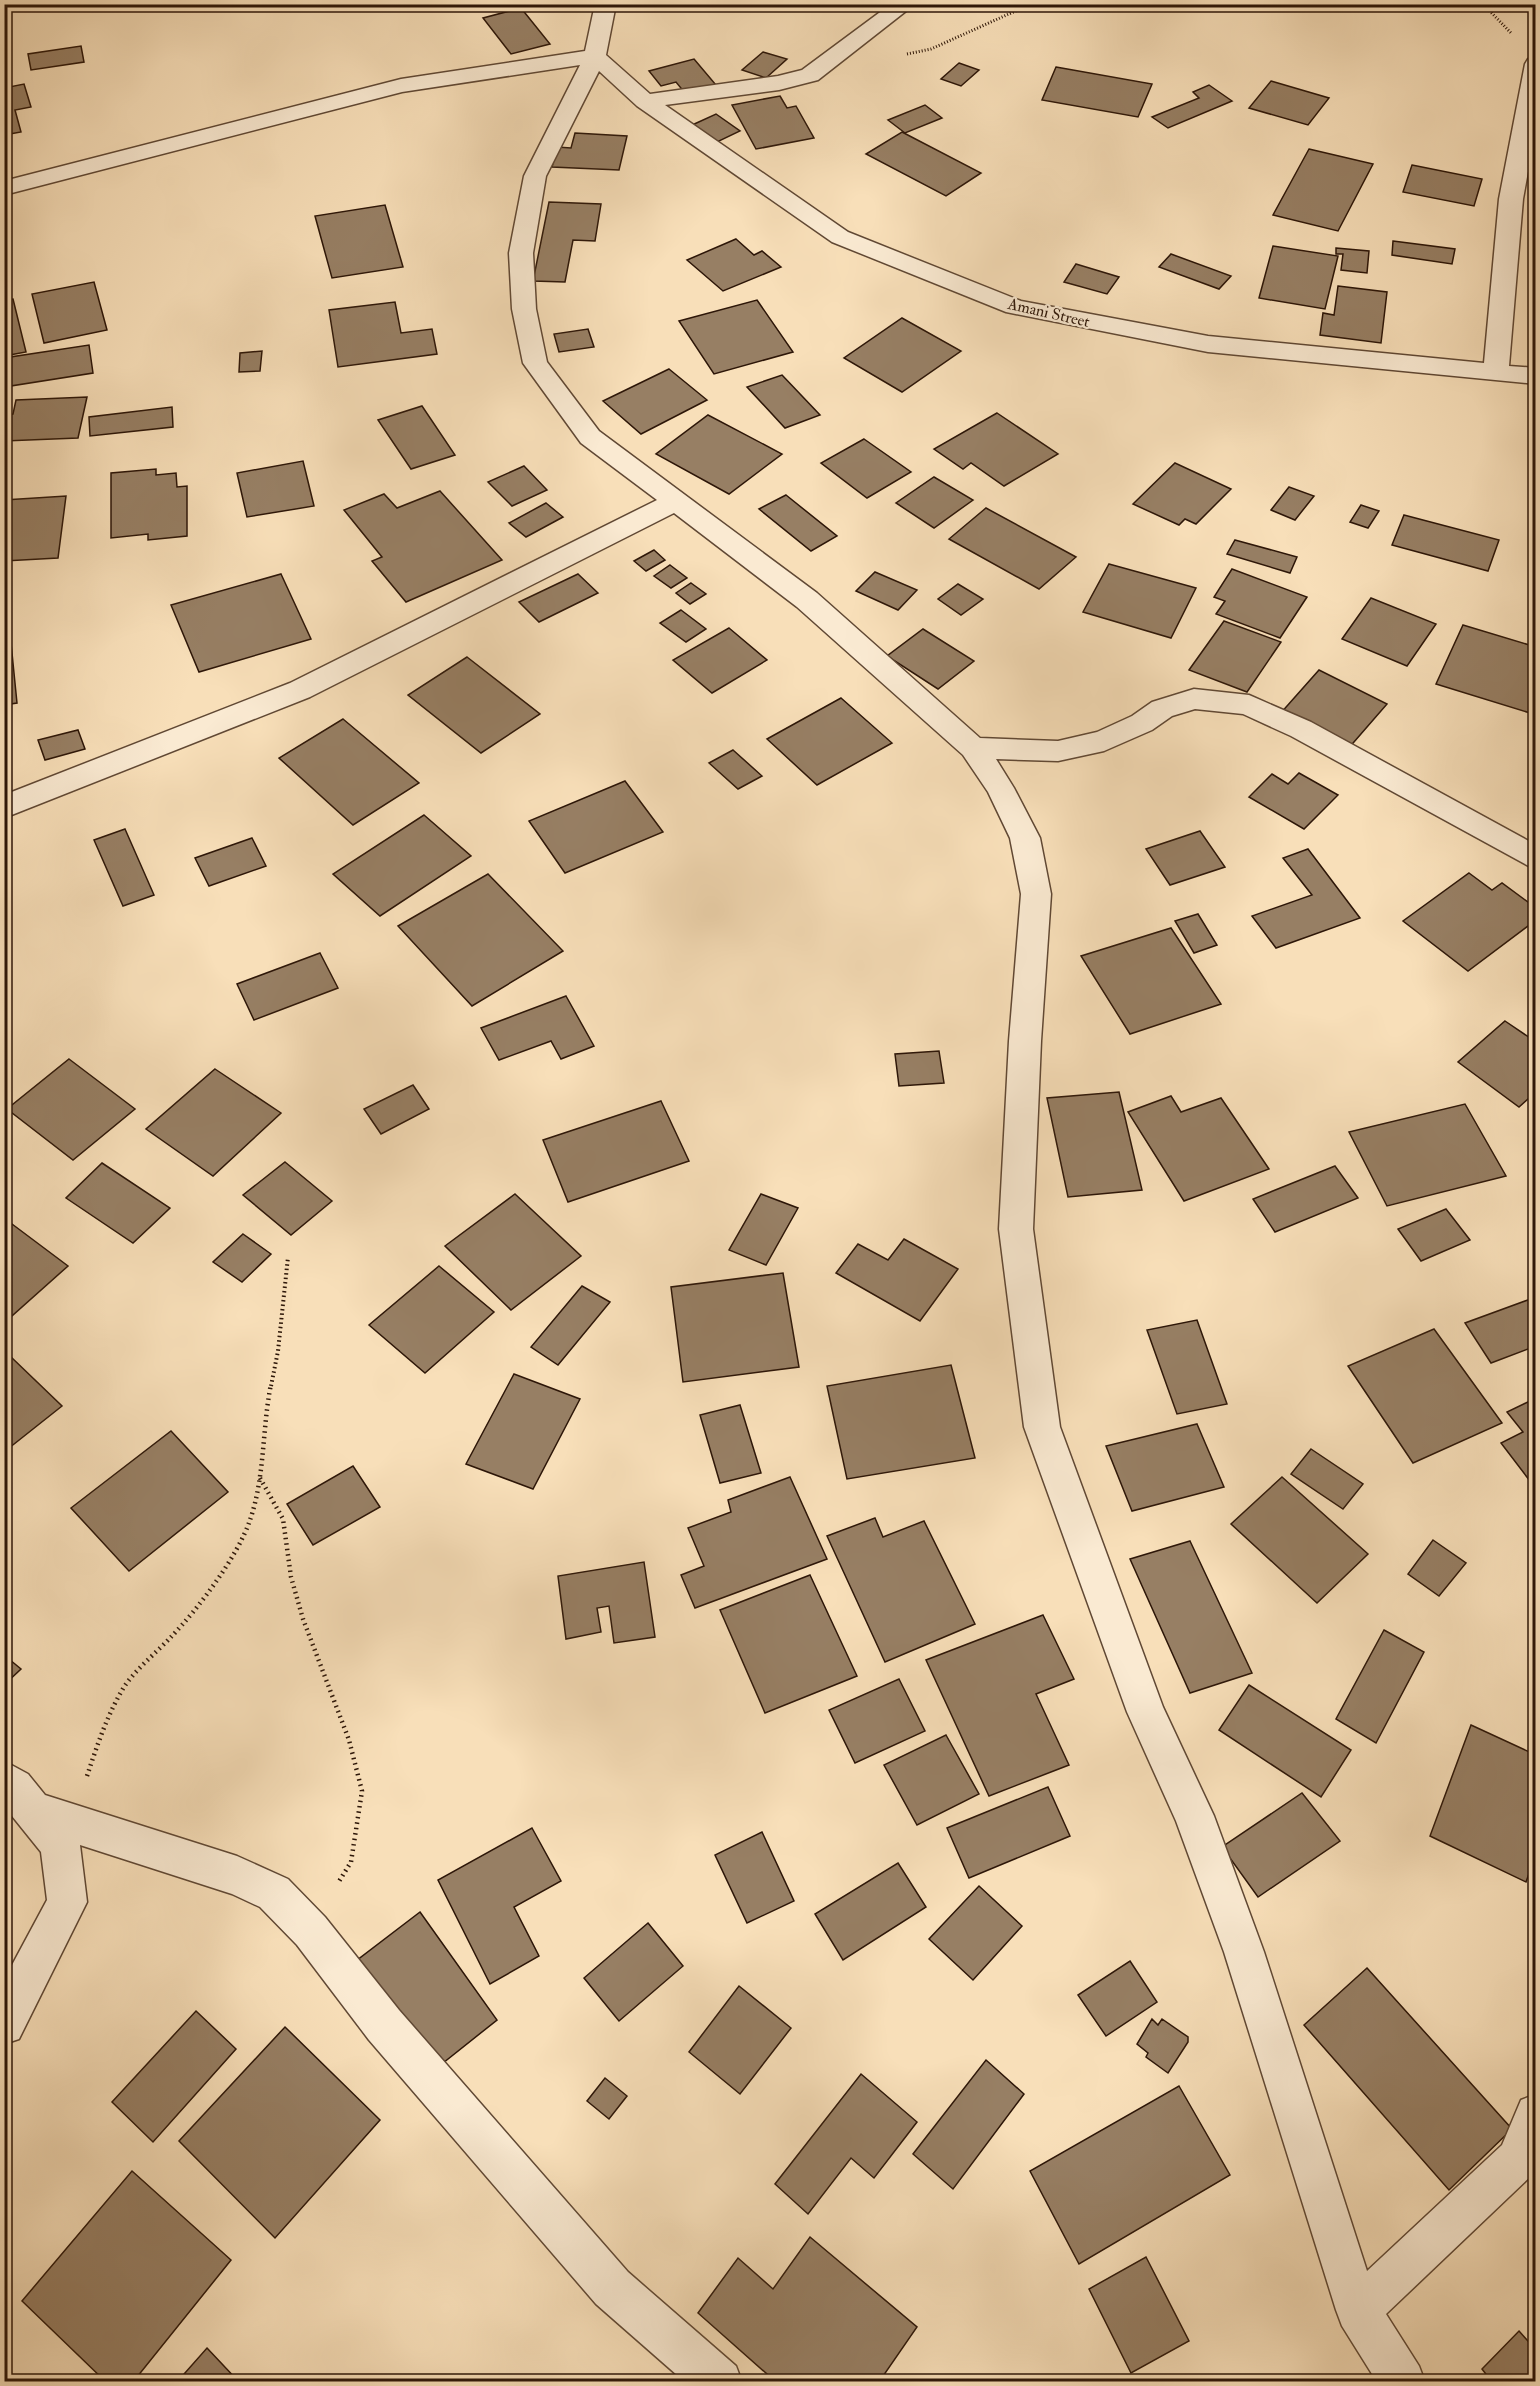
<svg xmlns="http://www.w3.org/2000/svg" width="1540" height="2386" font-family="'IM FELL Double Pica',serif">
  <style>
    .building { fill: #977f64; stroke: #2d1608; stroke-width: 1.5 }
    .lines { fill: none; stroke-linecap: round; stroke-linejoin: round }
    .street-casing { stroke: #604834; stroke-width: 3 }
    .path-far2 { stroke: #2d1608; stroke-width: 3; stroke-dasharray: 1 2; stroke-linecap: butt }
    .path-far1 { stroke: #2d1608; stroke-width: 4; stroke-dasharray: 1.5 3; stroke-linecap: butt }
    .path { stroke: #2d1608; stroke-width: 4.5; stroke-dasharray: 1.5 4; stroke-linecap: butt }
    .street { fill: #faead2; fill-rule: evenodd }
    .labels { text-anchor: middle; stroke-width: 4.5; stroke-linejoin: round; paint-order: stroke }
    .far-street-label { font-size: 16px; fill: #2d1608; stroke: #faead2 }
  </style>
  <rect width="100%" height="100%" fill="#f8dfb9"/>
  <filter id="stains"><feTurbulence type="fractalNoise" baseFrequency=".00333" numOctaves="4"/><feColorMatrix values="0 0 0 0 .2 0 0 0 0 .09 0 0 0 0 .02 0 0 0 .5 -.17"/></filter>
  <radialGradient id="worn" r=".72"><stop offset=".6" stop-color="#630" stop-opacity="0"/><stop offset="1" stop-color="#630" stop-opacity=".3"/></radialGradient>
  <g class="building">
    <path d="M521,8L550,44L511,54L483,18Z"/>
    <path d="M81,46L84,62L31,70L28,54Z"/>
    <path d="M763,52L787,59L766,78L742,70Z"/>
    <path d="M694,59L716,85L685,93L676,82L661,86L649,71Z"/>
    <path d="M959,63L979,70L961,86L941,79Z"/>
    <path d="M1056,67L1152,84L1138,117L1042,100Z"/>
    <path d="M1271,81L1329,98L1308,125L1249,108Z"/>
    <path d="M24,84L31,107L15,110L21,132L4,135V88Z"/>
    <path d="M1209,85L1232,101L1168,128L1152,117L1199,98L1193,92Z"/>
    <path d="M780,96L787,108L796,106L814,138L756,149L732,105Z"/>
    <path d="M925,105L942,118L905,133L888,120Z"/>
    <path d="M716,114L740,131L715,143L690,126Z"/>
    <path d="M902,132L981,173L946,196L866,154Z"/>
    <path d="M575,133L627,136L619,170L552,167L557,147L571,148Z"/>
    <path d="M1309,149L1373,164L1338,231L1273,215Z"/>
    <path d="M1412,165L1482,179L1474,206L1403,192Z"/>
    <path d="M549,202L601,204L595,241L573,240L565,282L533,281Z"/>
    <path d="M385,205L403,267L332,278L315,216Z"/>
    <path d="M1531,210H1536V256L1529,255Z"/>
    <path d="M736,239L754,255L762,251L781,267L723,291L687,260Z"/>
    <path d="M1393,241L1455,249L1452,264L1392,255Z"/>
    <path d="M1273,246L1338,256L1325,309L1259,298Z"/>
    <path d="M1336,248L1369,251L1367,273L1341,270L1343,254H1336Z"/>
    <path d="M1171,254L1231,276L1219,289L1159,267Z"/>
    <path d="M1076,264L1119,277L1107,294L1064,282Z"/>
    <path d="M94,282L107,330L44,343L32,294Z"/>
    <path d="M1338,286L1387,292L1381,343L1320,335L1323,313L1334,315Z"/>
    <path d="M13,299L26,352L4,356V300Z"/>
    <path d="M757,300L793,352L714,374L679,321Z"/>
    <path d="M395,302L401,333L432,329L437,354L338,367L329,310Z"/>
    <path d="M902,318L961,351L902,392L844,358Z"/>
    <path d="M588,329L594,347L559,352L554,334Z"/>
    <path d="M89,345L93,373L4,387V358Z"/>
    <path d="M262,351L260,371L239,372L240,353Z"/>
    <path d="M669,369L707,400L641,434L603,401Z"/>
    <path d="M782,375L820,415L785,428L747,387Z"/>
    <path d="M87,397L78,438L4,441V415L13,414L16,400Z"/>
    <path d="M422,406L455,455L411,469L378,420Z"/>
    <path d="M172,407L173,427L90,436L89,417Z"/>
    <path d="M997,413L1058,454L1004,486L971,463L963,469L934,449Z"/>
    <path d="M708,415L782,454L729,494L656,454Z"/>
    <path d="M864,439L911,472L867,498L821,463Z"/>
    <path d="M303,461L314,506L247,517L237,473Z"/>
    <path d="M1175,463L1231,489L1196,524L1185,519L1179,525L1133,504Z"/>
    <path d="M524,466L547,490L512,506L488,482Z"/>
    <path d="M156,469V475L176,473L177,487L187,486V536L148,540V534L111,538V473Z"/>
    <path d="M934,477L973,500L934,528L896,503Z"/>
    <path d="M1289,487L1314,496L1295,520L1271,510Z"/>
    <path d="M440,491L502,560L406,602L372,561L382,557L344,510L384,494L397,508Z"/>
    <path d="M786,495L837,536L811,551L759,509Z"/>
    <path d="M66,496L58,558L4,561V500Z"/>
    <path d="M546,503L563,517L526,537L509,523Z"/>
    <path d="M1361,505L1379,511L1368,528L1350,522Z"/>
    <path d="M986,508L1076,557L1039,589L949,539Z"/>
    <path d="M1404,515L1499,540L1488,571L1392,545Z"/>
    <path d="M1235,540L1297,557L1290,573L1227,554Z"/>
    <path d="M654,550L665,560L646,571L634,561Z"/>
    <path d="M1109,564L1196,588L1171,638L1083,612Z"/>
    <path d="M670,565L687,578L671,588L654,576Z"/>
    <path d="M1232,569L1307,597L1280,638L1216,614L1225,601L1214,597Z"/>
    <path d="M875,572L917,590L898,610L856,591Z"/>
    <path d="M281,574L311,639L199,672L171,605Z"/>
    <path d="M578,574L598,593L539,622L519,602Z"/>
    <path d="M691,583L706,594L690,604L676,593Z"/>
    <path d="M958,584L983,599L961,615L938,599Z"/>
    <path d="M1371,598L1436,624L1407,666L1342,639Z"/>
    <path d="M681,610L706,629L686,642L660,623Z"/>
    <path d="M8,613L17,703L4,705V614Z"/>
    <path d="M1224,621L1281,642L1247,692L1189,670Z"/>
    <path d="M1463,625L1536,647V699L1530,713L1436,684Z"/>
    <path d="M729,628L767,660L712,693L673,660Z"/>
    <path d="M923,629L974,661L938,689L887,656Z"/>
    <path d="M467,657L540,714L481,753L408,695Z"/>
    <path d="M1319,670L1387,704L1347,750L1279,715Z"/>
    <path d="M841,698L892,743L817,785L767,739Z"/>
    <path d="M343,719L419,783L353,825L279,758Z"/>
    <path d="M78,730L85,749L45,760L38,740Z"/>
    <path d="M733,750L762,776L738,789L709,763Z"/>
    <path d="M1299,773L1338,795L1304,829L1249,797L1272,774L1288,784Z"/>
    <path d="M625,781L663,832L565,873L529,821Z"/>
    <path d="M424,815L471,856L380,916L333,874Z"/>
    <path d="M125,829L154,895L123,906L94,840Z"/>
    <path d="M1200,831L1225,867L1170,885L1146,849Z"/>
    <path d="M252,838L266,866L209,886L195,858Z"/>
    <path d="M1308,849L1360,918L1276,948L1252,916L1312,895L1283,858Z"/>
    <path d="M1469,873L1492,890L1502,883L1536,908V920L1468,971L1403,921Z"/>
    <path d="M488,874L563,951L472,1006L398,926Z"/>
    <path d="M1198,914L1217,945L1194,953L1175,921Z"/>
    <path d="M1171,928L1221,1004L1130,1034L1081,956Z"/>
    <path d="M320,953L338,988L254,1020L237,984Z"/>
    <path d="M566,996L594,1046L561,1059L551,1041L499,1060L481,1028Z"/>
    <path d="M1505,1021L1536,1042V1092L1519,1107L1458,1062Z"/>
    <path d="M939,1051L944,1083L899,1086L895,1054Z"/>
    <path d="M69,1059L135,1109L73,1160L7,1109Z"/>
    <path d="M215,1069L281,1113L213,1176L146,1129Z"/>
    <path d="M413,1085L429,1109L381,1134L364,1109Z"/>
    <path d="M1119,1092L1142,1190L1068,1197L1047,1098Z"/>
    <path d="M1171,1096L1181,1112L1221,1098L1269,1169L1184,1201L1128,1112Z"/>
    <path d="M661,1101L689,1161L568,1202L543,1140Z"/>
    <path d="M1465,1104L1506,1176L1387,1206L1349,1132Z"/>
    <path d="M285,1162L332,1201L291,1235L243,1195Z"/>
    <path d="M102,1163L170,1208L133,1243L66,1198Z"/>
    <path d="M1335,1166L1358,1198L1275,1232L1253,1199Z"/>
    <path d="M515,1194L581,1256L511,1310L445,1246Z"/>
    <path d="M761,1194L798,1208L766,1265L729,1250Z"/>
    <path d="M1446,1209L1470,1240L1421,1261L1398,1229Z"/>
    <path d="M4,1218L68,1266L4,1323Z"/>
    <path d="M243,1234L271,1254L242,1282L213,1262Z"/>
    <path d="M904,1239L958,1269L920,1321L836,1273L858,1244L888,1260Z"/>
    <path d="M439,1266L494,1312L425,1373L369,1325Z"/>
    <path d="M783,1273L799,1367L683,1382L671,1287Z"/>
    <path d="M582,1286L610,1302L558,1365L531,1347Z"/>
    <path d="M1536,1297V1346L1491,1363L1465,1323Z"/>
    <path d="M1197,1320L1227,1404L1177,1414L1147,1330Z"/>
    <path d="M1434,1329L1502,1423L1413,1463L1348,1366Z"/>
    <path d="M10,1356L62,1406L4,1452V1360Z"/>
    <path d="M951,1365L975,1458L847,1479L827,1386Z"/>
    <path d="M514,1374L580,1399L533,1489L466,1464Z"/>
    <path d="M1536,1398V1489L1501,1443L1523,1432L1507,1412Z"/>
    <path d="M740,1405L761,1473L720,1483L700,1415Z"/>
    <path d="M1197,1424L1224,1487L1132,1511L1106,1446Z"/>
    <path d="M171,1431L228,1492L129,1571L71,1508Z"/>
    <path d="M1311,1449L1363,1484L1343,1509L1291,1474Z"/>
    <path d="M353,1466L380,1507L313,1545L287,1504Z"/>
    <path d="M790,1477L827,1559L695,1608L681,1575L704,1566L688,1528L731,1512L728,1500Z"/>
    <path d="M1282,1477L1368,1554L1317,1603L1231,1524Z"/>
    <path d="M875,1518L883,1537L924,1521L975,1624L885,1662L827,1536Z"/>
    <path d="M1433,1540L1466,1563L1439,1596L1408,1574Z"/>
    <path d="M1190,1541L1252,1673L1190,1693L1130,1559Z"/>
    <path d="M644,1562L655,1637L614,1643L609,1606L597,1608L601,1632L566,1639L558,1576Z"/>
    <path d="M810,1575L857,1676L765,1713L720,1610Z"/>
    <path d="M1043,1615L1074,1679L1036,1694L1069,1765L989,1796L926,1660Z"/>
    <path d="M1384,1630L1424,1652L1376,1743L1336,1719Z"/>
    <path d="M4,1655L21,1669L4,1685Z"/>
    <path d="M899,1679L925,1731L855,1763L829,1710Z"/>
    <path d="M1249,1685L1351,1750L1321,1797L1219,1730Z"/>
    <path d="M1471,1725L1536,1755V1854L1526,1882L1430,1836Z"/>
    <path d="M946,1735L979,1794L917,1825L884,1765Z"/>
    <path d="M1048,1787L1070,1836L969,1878L947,1828Z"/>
    <path d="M1302,1793L1340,1841L1258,1897L1222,1847Z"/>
    <path d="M532,1828L561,1881L514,1907L539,1956L490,1984L438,1880Z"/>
    <path d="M762,1832L794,1901L747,1923L715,1855Z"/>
    <path d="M898,1863L926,1907L843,1960L815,1914Z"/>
    <path d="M979,1886L1022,1926L973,1980L929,1939Z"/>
    <path d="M420,1912L497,2020L428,2075L352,1964Z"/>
    <path d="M648,1923L683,1966L619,2021L584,1978Z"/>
    <path d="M1130,1961L1157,2002L1106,2036L1078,1995Z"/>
    <path d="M1367,1968L1512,2129L1449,2190L1304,2025Z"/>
    <path d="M739,1986L791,2028L740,2094L689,2052Z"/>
    <path d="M196,2011L236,2049L153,2142L112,2102Z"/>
    <path d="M1152,2019L1158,2025L1162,2019L1188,2037V2042L1168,2073L1146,2057L1148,2053L1137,2044Z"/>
    <path d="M285,2027L380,2120L275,2238L179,2141Z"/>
    <path d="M986,2060L1024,2094L953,2189L913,2154Z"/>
    <path d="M861,2074L917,2122L874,2178L851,2158L808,2214L775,2184Z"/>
    <path d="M605,2078L627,2096L609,2119L587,2101Z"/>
    <path d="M1179,2086L1230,2175L1079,2264L1030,2171Z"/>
    <path d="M132,2171L231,2260L133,2382H106L22,2301Z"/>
    <path d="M810,2237L917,2327L879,2382H776L698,2313L738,2258L773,2289Z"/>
    <path d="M1146,2257L1189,2341L1131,2373L1089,2289Z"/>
    <path d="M1519,2331L1536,2350V2382H1492L1482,2369Z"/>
    <path d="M207,2348L239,2382H177Z"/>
  </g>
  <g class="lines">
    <g class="street-casing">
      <g id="street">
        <path d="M595,4H616L606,55L650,94L778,76L802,70L891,4H915L818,80L779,90L665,105L848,232L1021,301L1208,336L1484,363L1499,199L1525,64L1528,59L1536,58V127L1523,199L1509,366L1536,368V384L1208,352L1006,312L832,242L637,106L599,71L546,176L533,253L536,309L547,362L599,431L817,593L980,738L1058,741L1097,732L1132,716L1152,702L1194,689L1249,695L1311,722L1536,845V870L1291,736L1243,714L1195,709L1172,716L1152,730L1104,751L1058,761L996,759L1014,788L1040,838L1051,894L1041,1041L1033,1229L1060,1427L1163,1707L1214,1816L1264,1952L1367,2271L1502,2145L1521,2100L1536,2094V2167L1532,2175L1386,2314L1419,2366L1425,2382H1377L1342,2326L1336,2310L1224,1952L1176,1821L1127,1712L1024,1427L999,1229L1009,1041L1021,894L1010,838L988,792L963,755L797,607L674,513L310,697L4,818V795L290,683L657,500L581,443L523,363L512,309L509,253L524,176L580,65L402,92L4,195V181L401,79L585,51Z"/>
        <path d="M4,1761L28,1774L45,1795L237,1856L288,1879L325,1917L399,2010L628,2272L736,2366L742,2382H685L596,2304L369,2040L297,1945L260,1907L232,1894L80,1845L87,1902L19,2039L4,2044V1980L47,1900L41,1852L4,1806Z"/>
      </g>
    </g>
    <g class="path-far2">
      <path d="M1483,4L1512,34"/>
      <path d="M907,54L931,49L1031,4"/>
    </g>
    <path class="path-far1" d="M271,1386L278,1351L288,1257"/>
    <g class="path">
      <path d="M260,1478L283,1519L291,1577L303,1619L349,1740L362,1791L351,1862L338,1883"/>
      <path d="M87,1776C97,1746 107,1715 124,1687C136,1669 156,1653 171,1637C198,1609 238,1556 250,1520C265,1477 262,1429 271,1384"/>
    </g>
    <use href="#street" class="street"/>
  </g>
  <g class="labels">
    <g class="far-street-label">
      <text transform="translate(1049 312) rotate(13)" y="6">Amani Street</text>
    </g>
  </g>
  <rect width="1540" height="2386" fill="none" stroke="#f8dfb9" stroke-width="24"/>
  <rect x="6" y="6" width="1528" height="2374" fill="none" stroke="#2d1608" stroke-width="3"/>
  <rect x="12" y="12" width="1516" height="2362" fill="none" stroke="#2d1608" stroke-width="1.5"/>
  <rect width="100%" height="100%" filter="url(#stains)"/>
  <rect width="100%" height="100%" fill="url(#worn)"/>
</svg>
